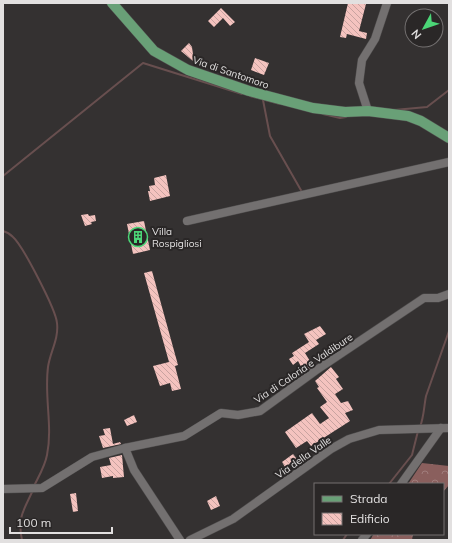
<svg xmlns="http://www.w3.org/2000/svg" width="452" height="543" font-family="Mulish,sans-serif">
  <style>
    .forest { fill: url(#forest-crowns) }
    .lines { fill: none; stroke-linecap: round; stroke-linejoin: round }
    .stream { stroke: #684f4f; stroke-width: 2 }
    .building { fill: url(#building-back-hatch) }
    .minor-casing { stroke: #4f4d4d; stroke-width: 9 }
    .major-casing { stroke: #4f4d4d; stroke-width: 11 }
    .minor { stroke: #737070; stroke-width: 8 }
    .major { stroke: #69a077; stroke-width: 10 }
    .labels { text-anchor: middle; stroke-width: 4; stroke-linejoin: round; paint-order: stroke }
    .street-label { font-size: 10px; fill: #e2e0e0; stroke: #2a2727 }
    .poi-label { font-size: 10px; fill: #e2e0e0; stroke: #2a2727; text-anchor: start }
  </style>
  <defs>
    <pattern id="forest-crowns" width="20" height="18" patternUnits="userSpaceOnUse"><rect width="20" height="18" fill="#8a5f5d"/><path d="M2 6a3 3 0 1 1 6 0M12 15a3 3 0 1 1 6 0" fill="none" stroke="#a07d7c"/></pattern>
    <pattern id="building-back-hatch" width="6" height="6" patternUnits="userSpaceOnUse"><rect width="6" height="6" fill="#f4c3bf"/><path d="M-1 5l2 2M0 0l6 6M5-1l2 2" fill="none" stroke="#c8a3a0"/></pattern>
  </defs>
  <rect width="100%" height="100%" fill="#343131"/>
  <g class="forest">
    <path d="M422,463L449,466V485L443,492V484H408Z"/>
    <path d="M374,534H413L412,540H370Z"/>
  </g>
  <g class="lines">
    <g class="stream">
      <path d="M250,96L280,104"/>
      <path d="M263,100L270,136L302,192"/>
      <path d="M394,110L427,107L449,90"/>
      <path d="M323,114L340,118L346,117"/>
      <path d="M3,176L143,63L242,94"/>
      <path d="M3,231C7,232 10,234 13,237C23,246 56,310 57,323C59,339 50,352 48,367C44,397 53,426 47,455C45,466 39,476 34,486"/>
      <path d="M420,427C424,417 424,406 426,396L449,331"/>
      <path d="M389,484L412,455L418,431"/>
      <path d="M22,540C17,517 24,510 33,490"/>
      <path d="M343,540L347,534"/>
    </g>
  </g>
  <g class="building">
    <path d="M348,3L366,4L359,31L367,33L366,39L347,34L346,38L340,37Z"/>
    <path d="M221,8L235,22L230,26L223,18L214,27L208,21Z"/>
    <path d="M189,43L192,47L194,62L181,51Z"/>
    <path d="M255,58L269,63L264,75L251,70Z"/>
    <path d="M166,175L170,196L150,201L148,191H150L149,186L155,185L154,178Z"/>
    <path d="M88,214L89,216L95,215L96,221L91,222L92,224L85,226L81,215Z"/>
    <path d="M144,221L150,250L133,254L127,224Z"/>
    <path d="M152,271L178,365L175,366L181,389L172,391L170,383L160,386L153,366L169,362L144,273Z"/>
    <path d="M320,326L326,334L316,340L319,344L305,353L313,366L304,372L298,361L293,365L289,359L294,356L292,353L309,342L304,334Z"/>
    <path d="M331,367L339,377L336,379L343,389L335,394L341,403L348,401L353,410L345,413L350,421L311,446L307,441L296,448L285,432L312,413L320,424L329,418L320,407L327,402L317,388L319,387L315,381Z"/>
    <path d="M134,415L137,422L127,426L124,420Z"/>
    <path d="M110,428L113,444L120,442L121,444L103,448L99,436L105,435L103,429Z"/>
    <path d="M293,454L297,459L285,467L282,462Z"/>
    <path d="M122,455L124,477L113,478V476L102,478L100,467L111,465L109,458Z"/>
    <path d="M76,493L78,511L73,512L70,494Z"/>
    <path d="M216,496L220,506L211,510L207,501Z"/>
  </g>
  <g class="lines">
    <g class="minor-casing">
      <g id="minor">
        <path d="M368,111L359,83L362,60L375,39L387,3"/>
        <path d="M187,221L449,162"/>
        <path d="M125,448L134,470L180,540"/>
        <path d="M401,484L441,428"/>
        <path d="M3,489L42,488L92,457L125,448L184,436L221,413L238,415L260,411L315,371L424,298H438L449,294"/>
        <path d="M190,540L233,519L331,449L349,439L379,430L449,428"/>
        <path d="M362,540L367,534"/>
      </g>
    </g>
    <g class="major-casing">
      <path id="major" d="M112,3L154,51L188,70L249,91L313,108L345,112L368,111L408,116L421,121L449,138"/>
    </g>
    <use href="#minor" class="minor"/>
    <use href="#major" class="major"/>
  </g>
  <defs>
    <g id="building-ring" transform="scale(1)"><circle r="9.5" fill="#2a2727" stroke="#4bd677" stroke-width="1.5"/><path d="M-4-6H4V6H1V3H-1V6H-4ZM-2.5-4.3h1.7v1.8h-1.7ZM.8-4.3h1.7v1.8H.8ZM-2.5-1h1.7V.8h-1.7ZM.8-1h1.7V.8H.8Z" fill="#4bd677"/></g>
  </defs>
  <g fill-rule="evenodd">
    <use href="#building-ring" x="138" y="237"/>
  </g>
  <g class="labels">
    <g class="street-label">
      <text transform="translate(231 72) rotate(19)" y="4">Via di Santomoro</text>
      <text transform="translate(303 368) rotate(-34)" y="4">Via di Caloria e Valdibure</text>
      <text transform="translate(303 457) rotate(-35)" y="4">Via della Valle</text>
    </g>
    <g class="poi-label">
      <text x="152" y="235">Villa<tspan x="152" dy="12">Rospigliosi</tspan></text>
    </g>
  </g>
  <rect width="452" height="543" fill="none" stroke="#e2e0e0" stroke-width="8"/>
  <rect x="314" y="483" width="130" height="52" fill="#2a2727" stroke="#747171"/>
  <rect x="322" y="496" width="20" height="6" fill="#69a077" stroke="#747171"/>
  <text x="350" y="503" font-size="12" fill="#e2e0e0">Strada</text>
  <rect x="322" y="513" width="20" height="12" fill="url(#building-back-hatch)" stroke="#747171"/>
  <text x="350" y="523" font-size="12" fill="#e2e0e0">Edificio</text>
  <g transform="translate(424 28) rotate(230)"><circle r="19" fill="#2a2727" stroke="#747171"/>
  <path d="M0-3L7 15L0 10L-7 15Z" fill="#4bd677"/>
  <text y="-6" font-size="11" font-weight="bold" text-anchor="middle" fill="#e2e0e0">N</text>
  </g>
  <path d="M10 527v6h102v-6" fill="none" stroke="#e2e0e0" stroke-width="2"/>
  <text x="16" y="527" font-size="12" fill="#e2e0e0" stroke="#2a2727" stroke-width="3" paint-order="stroke">100 m</text>
</svg>
